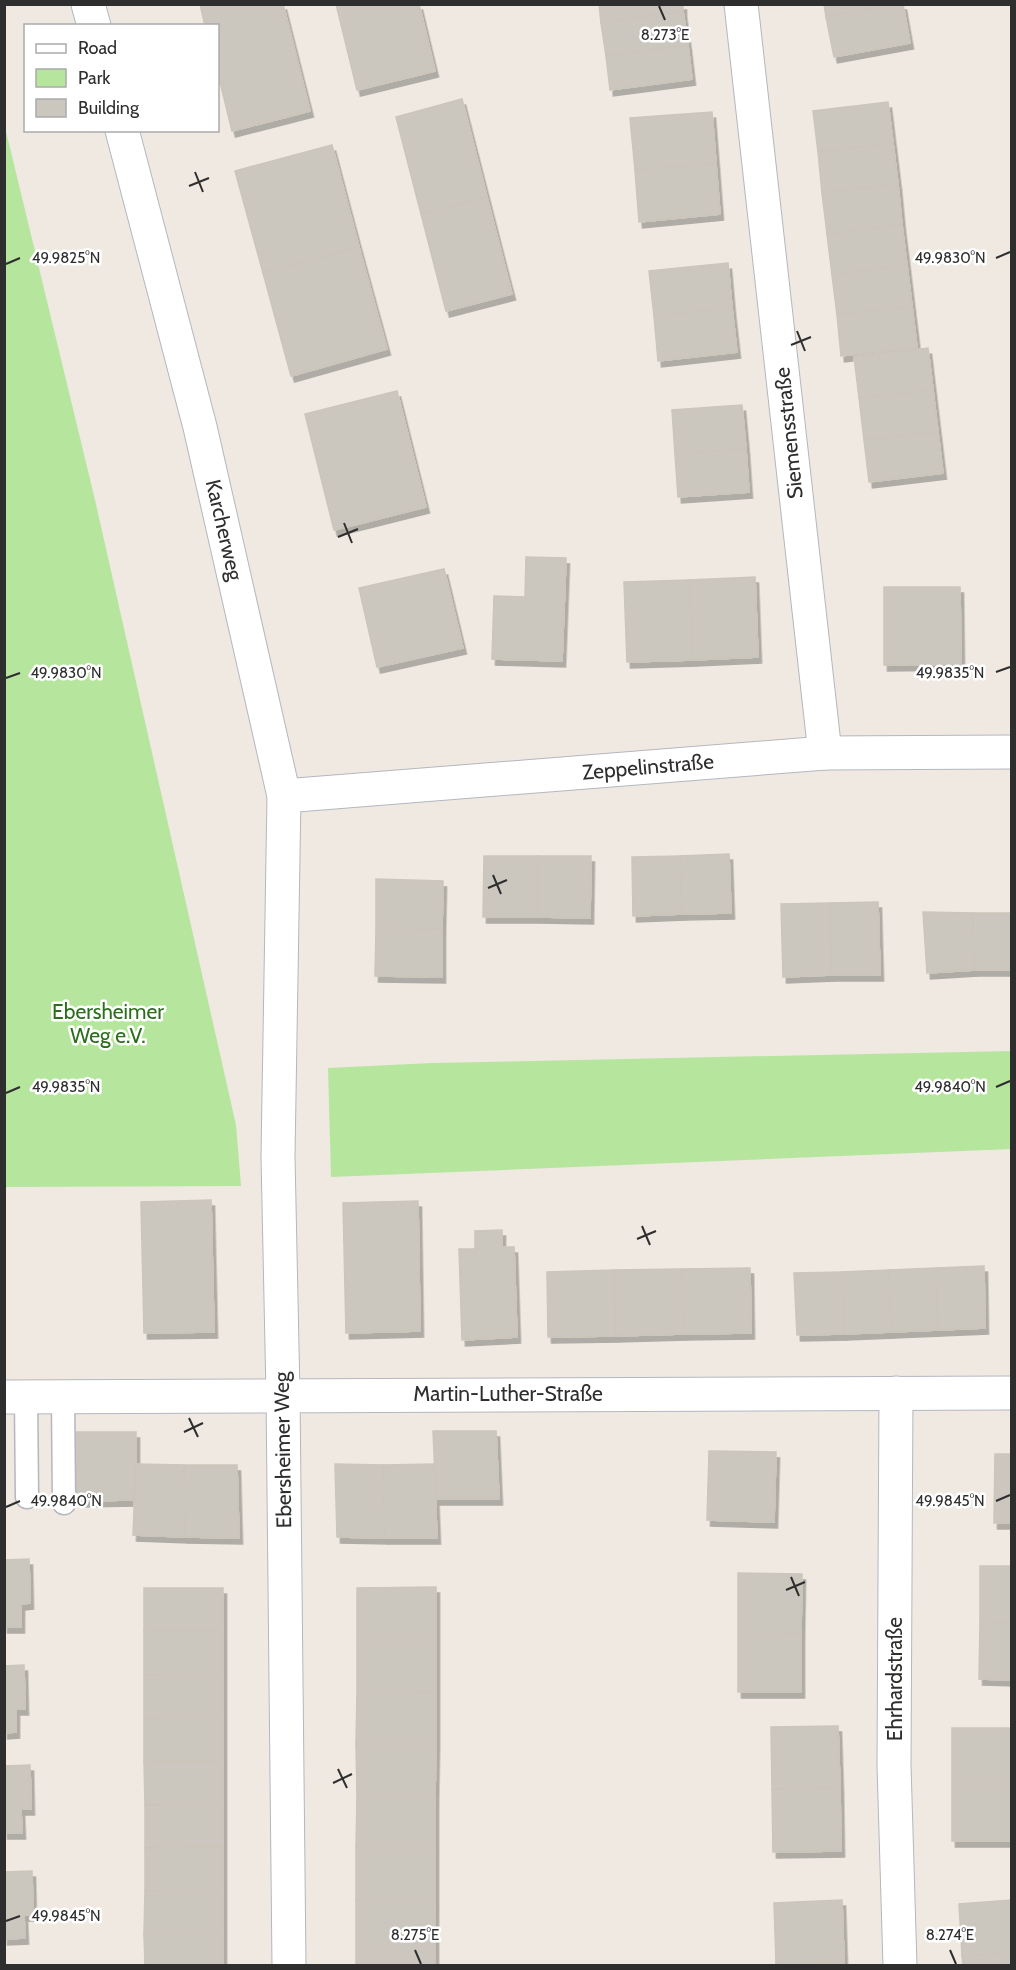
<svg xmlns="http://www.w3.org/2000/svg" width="1016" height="1970" font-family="Cabin,sans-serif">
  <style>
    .green { fill: #b6e59e }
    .building { fill: #cbc7bf; stroke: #cbc5ba; stroke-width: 1.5; filter: url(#shadow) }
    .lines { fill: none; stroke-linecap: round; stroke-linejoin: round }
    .service-casing { stroke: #b4b7c1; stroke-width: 25 }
    .minor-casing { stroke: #b4b7c1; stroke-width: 35 }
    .service { stroke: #fff; stroke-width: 22 }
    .minor { stroke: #fff; stroke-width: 33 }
    .ticks { fill: none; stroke: #2e2e2e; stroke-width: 2 }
    .labels { text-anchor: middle; stroke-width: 5; stroke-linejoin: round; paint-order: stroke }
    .street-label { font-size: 21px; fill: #2e2e2e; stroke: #fff }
    .park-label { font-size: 21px; fill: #2c6e1b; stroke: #fff }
    .ticks-label { font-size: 15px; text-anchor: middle; fill: #2e2e2e; stroke: #fff; stroke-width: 5; stroke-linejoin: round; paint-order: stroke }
  </style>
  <defs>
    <filter id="shadow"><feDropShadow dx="3.5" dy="6" stdDeviation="0" flood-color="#0004"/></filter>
  </defs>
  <rect width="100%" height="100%" fill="#efe9e1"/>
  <g class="green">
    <path d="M4,123L95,500L236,1125L241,1186L5,1187Z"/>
    <path d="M1011,1051V1149L331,1177L328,1068L432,1063Z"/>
  </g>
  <g class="building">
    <path d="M200,4H283L310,111L232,131L218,74V26H205Z"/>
    <path d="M336,4H419L435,71L357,90Z"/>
    <path d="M599,4H683V11L601,23Z"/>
    <path d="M824,4H893L826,17Z"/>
    <path d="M893,4H903L910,43L834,57L826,17Z"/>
    <path d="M683,11L688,45L606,56L601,23Z"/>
    <path d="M688,45L692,79L610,90L606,56Z"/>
    <path d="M462,99L487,197L421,214L396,117Z"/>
    <path d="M888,102L893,143L818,152L813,111Z"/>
    <path d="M712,112L716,163L635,170L630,118Z"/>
    <path d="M893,143L898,184L822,193L818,152Z"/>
    <path d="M332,145L359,247L263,273L235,171Z"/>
    <path d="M716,163L720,214L639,222L635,170Z"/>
    <path d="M898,184L902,225L827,234L822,193Z"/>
    <path d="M487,197L512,294L446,311L421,214Z"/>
    <path d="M902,225L907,265L832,275L827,234Z"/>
    <path d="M359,247L387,349L291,376L263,273Z"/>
    <path d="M728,263L732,308L654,316L649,271Z"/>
    <path d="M907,265L912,306L837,315L832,275Z"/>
    <path d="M912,306L917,347L841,356L837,315Z"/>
    <path d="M732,308L737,352L658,361L654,316Z"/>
    <path d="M928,348L933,390L859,398L854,357Z"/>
    <path d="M933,390L938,432L864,440L859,398Z"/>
    <path d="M397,391L426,507L334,530L305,414Z"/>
    <path d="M742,405L746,449L675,454L672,410Z"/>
    <path d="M938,432L943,473L869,482L864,440Z"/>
    <path d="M746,449L749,492L678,497L675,454Z"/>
    <path d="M526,557L566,558L562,661L492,659L494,596L525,597Z"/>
    <path d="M444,569L463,648L377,667L359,588Z"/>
    <path d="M755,577L758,657L693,660L689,580Z"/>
    <path d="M689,580L693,660L627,662L624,582Z"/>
    <path d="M884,587H960L961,664L884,665Z"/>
    <path d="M729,854L731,913L682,914L680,856Z"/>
    <path d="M484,856H537V917H483Z"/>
    <path d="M537,856H591L590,918L537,917Z"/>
    <path d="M680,856L682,914L633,916L632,857Z"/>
    <path d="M376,879L443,881L442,929L376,928Z"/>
    <path d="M878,902L880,975H831L830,903Z"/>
    <path d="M830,903L831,975L783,977L781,904Z"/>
    <path d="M923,912L973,913L974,970L927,973Z"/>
    <path d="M973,913H1012V970H974Z"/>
    <path d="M376,928L442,929V977L375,976Z"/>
    <path d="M211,1200L214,1332L144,1333L141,1202Z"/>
    <path d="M418,1201L420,1331L346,1333L343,1203Z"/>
    <path d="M502,1230V1247H514L517,1337L462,1340L459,1249H475V1231Z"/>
    <path d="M984,1266L985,1328L938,1330L936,1268Z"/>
    <path d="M750,1268L751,1333L683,1334L682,1269Z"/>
    <path d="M936,1268L938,1330L891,1332L889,1270Z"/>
    <path d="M682,1269L683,1334L615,1336L614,1270Z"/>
    <path d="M614,1270L615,1336L548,1337L547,1272Z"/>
    <path d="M889,1270L891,1332L844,1334L842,1272Z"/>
    <path d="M842,1272L844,1334L797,1335L794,1273Z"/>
    <path d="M433,1431H496L499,1499H436Z"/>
    <path d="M75,1432H136V1464L133,1500L76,1501Z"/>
    <path d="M709,1451L776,1452L774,1522L707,1520Z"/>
    <path d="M995,1454H1012V1523H994Z"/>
    <path d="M136,1464L184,1465L185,1537L133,1535Z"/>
    <path d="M335,1464L383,1465L385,1538L337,1537Z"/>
    <path d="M434,1464L437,1538H385L383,1465Z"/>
    <path d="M184,1465H237L239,1538L185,1537Z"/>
    <path d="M29,1559L30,1603L21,1604V1627H4V1560Z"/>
    <path d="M980,1566H1012V1623L980,1622Z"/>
    <path d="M738,1573L802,1574L801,1633L738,1632Z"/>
    <path d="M436,1587V1640H357V1588Z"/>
    <rect x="144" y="1588" width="79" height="43"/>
    <path d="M980,1622L1012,1623V1680L979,1679Z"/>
    <path d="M144,1631H223V1674L144,1675Z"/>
    <path d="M738,1632L801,1633V1692H738Z"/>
    <path d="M357,1640H436V1692L357,1691Z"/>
    <path d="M24,1665L25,1709H16V1732L4,1733V1666Z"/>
    <path d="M223,1674V1717L144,1718V1675Z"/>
    <path d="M357,1691L436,1692V1744H356Z"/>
    <path d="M223,1717V1761H144V1718Z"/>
    <path d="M838,1726L840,1788L772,1789L771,1727Z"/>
    <rect x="952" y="1728" width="60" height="56"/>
    <path d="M356,1744H436L435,1796H357Z"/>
    <path d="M144,1761H223V1804L145,1805Z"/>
    <path d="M30,1765L31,1809H21L22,1833H4V1766Z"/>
    <rect x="952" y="1784" width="60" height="57"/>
    <path d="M840,1788L841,1851L773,1852L772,1789Z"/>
    <path d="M357,1796H435V1848H356Z"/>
    <path d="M223,1804V1847L145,1848V1805Z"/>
    <path d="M223,1847V1890L145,1891V1848Z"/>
    <rect x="356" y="1848" width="79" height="52"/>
    <path d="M32,1871L33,1915H24L25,1938L4,1939V1872Z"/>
    <path d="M223,1890V1934H144L145,1891Z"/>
    <rect x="356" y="1900" width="79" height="52"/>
    <path d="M842,1900L844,1962L776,1963L774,1903Z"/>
    <path d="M1012,1900V1953L962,1956L959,1904Z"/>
    <path d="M144,1934H223V1966H145Z"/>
    <rect x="356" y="1952" width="79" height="14"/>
    <path d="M1012,1953V1966H963L962,1956Z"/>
    <path d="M844,1962V1966H776V1963Z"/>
  </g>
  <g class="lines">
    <g class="service-casing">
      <g id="service">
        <path d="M26,1396L27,1497"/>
        <path d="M63,1397L64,1503"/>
      </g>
    </g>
    <g class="minor-casing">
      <g id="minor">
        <path d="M88,4L94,26"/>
        <path d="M741,4L825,753"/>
        <path d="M122,130L200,427L284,796L278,1156L283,1394L289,1966"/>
        <path d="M284,796L825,753L1012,752"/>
        <path d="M896,1393L894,1765L900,1966"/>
        <path d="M4,1397L1012,1393"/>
      </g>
    </g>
    <use href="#service" class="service"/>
    <use href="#minor" class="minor"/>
  </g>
  <path class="ticks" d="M659,6L665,20M195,172L203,192M189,186L209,178M996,258L1010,252M6,264L20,258M797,331L805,351M791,345L811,337M344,523L352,543M338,537L358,529M996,672L1010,667M6,678L20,673M493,875L501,894M488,888L507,880M996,1087L1010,1081M6,1093L20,1087M642,1226L650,1245M637,1239L656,1231M189,1418L198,1437M184,1432L203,1423M996,1501L1010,1495M6,1507L20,1501M791,1577L799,1596M786,1590L805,1582M338,1769L347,1788M333,1783L352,1774M6,1921L20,1916M415,1950L421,1964M950,1950L956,1964"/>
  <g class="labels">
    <g class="street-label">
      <text transform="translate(789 433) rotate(-96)" y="7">Siemensstraße</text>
      <text transform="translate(224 530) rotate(77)" y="7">Karcherweg</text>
      <text transform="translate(648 767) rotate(-5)" y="7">Zeppelinstraße</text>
      <text x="508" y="1401">Martin-Luther-Straße</text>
      <text transform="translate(283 1450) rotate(-91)" y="7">Ebersheimer Weg</text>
      <text transform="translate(895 1679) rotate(-90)" y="7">Ehrhardstraße</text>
    </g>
    <g class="park-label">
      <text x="108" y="1019">Ebersheimer<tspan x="108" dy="24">Weg e.V.</tspan></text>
    </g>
  </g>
  <g class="ticks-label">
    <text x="665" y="40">8.273°E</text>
    <text x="950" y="263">49.9830°N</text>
    <text x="66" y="263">49.9825°N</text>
    <text x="950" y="678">49.9835°N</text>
    <text x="66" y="678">49.9830°N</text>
    <text x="950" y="1092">49.9840°N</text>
    <text x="66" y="1092">49.9835°N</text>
    <text x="950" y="1506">49.9845°N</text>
    <text x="66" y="1506">49.9840°N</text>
    <text x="66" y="1921">49.9845°N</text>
    <text x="415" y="1940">8.275°E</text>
    <text x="950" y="1940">8.274°E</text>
  </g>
  <rect width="1016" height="1970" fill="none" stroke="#2e2e2e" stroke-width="12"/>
  <rect x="24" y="24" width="195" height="108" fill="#ffffff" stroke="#ababab" stroke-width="1.5"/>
  <rect x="36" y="44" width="30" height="9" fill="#ffffff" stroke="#ababab" stroke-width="1.5"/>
  <text x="78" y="54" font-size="18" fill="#2e2e2e">Road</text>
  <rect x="36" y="69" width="30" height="18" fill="#b6e59e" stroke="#ababab" stroke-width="1.5"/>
  <text x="78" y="84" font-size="18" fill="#2e2e2e">Park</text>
  <rect x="36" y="99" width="30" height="18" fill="#cbc7bf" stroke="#ababab" stroke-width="1.5"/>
  <text x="78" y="114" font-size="18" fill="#2e2e2e">Building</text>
</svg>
